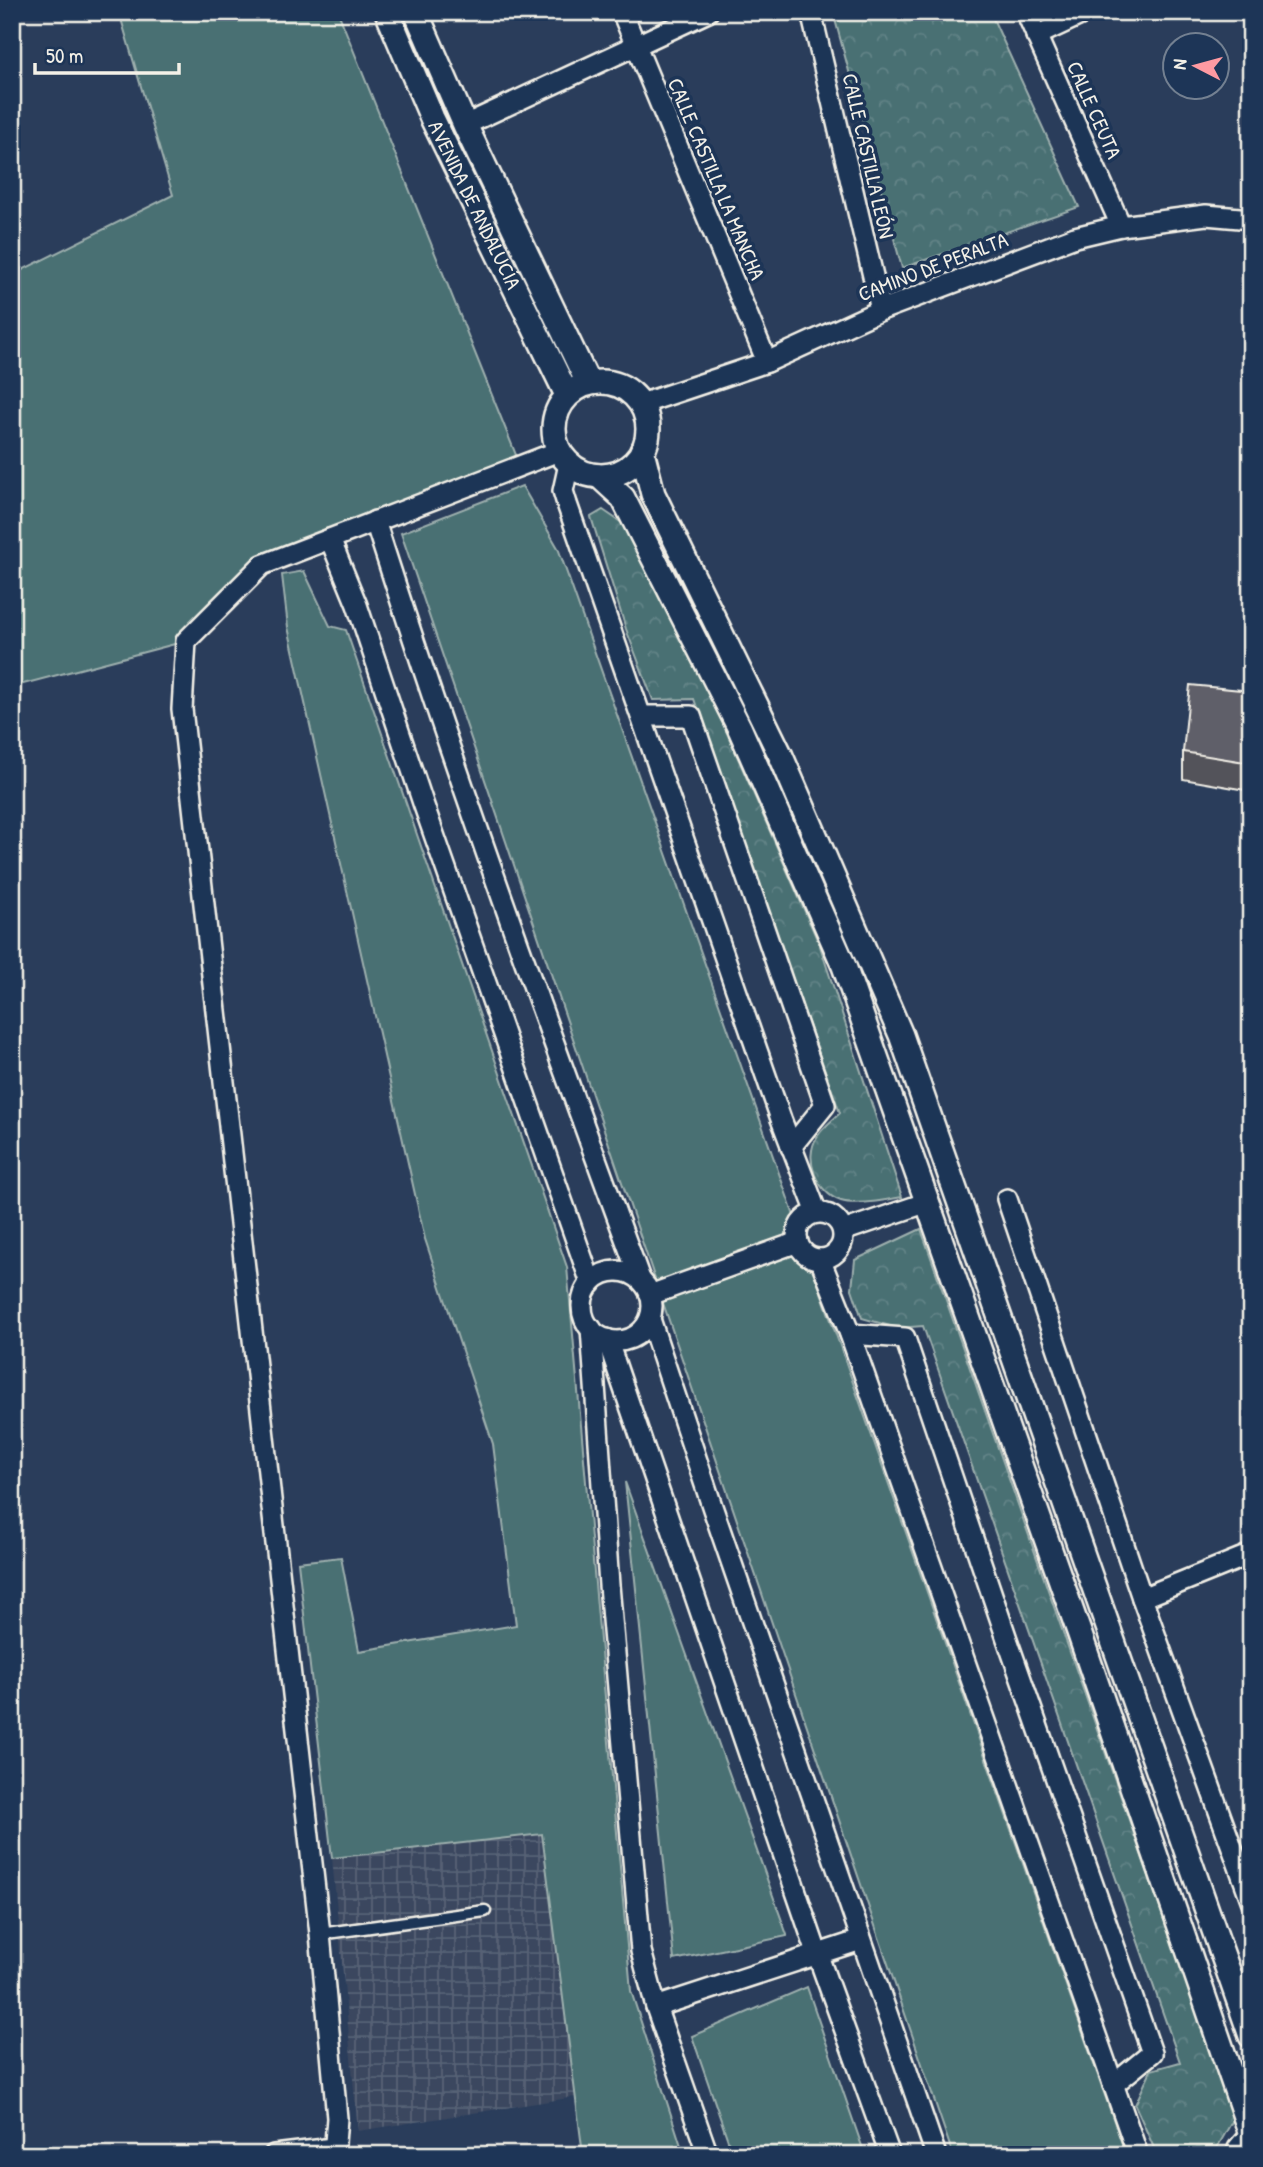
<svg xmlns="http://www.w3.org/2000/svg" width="1263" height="2167" font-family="'Patrick Hand',sans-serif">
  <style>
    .industrial { fill: url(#industrial-grid) }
    .green { fill: #486f73; stroke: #9eb0ae; stroke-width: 2 }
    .park { fill: url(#park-crowns); stroke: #9eb0ae; stroke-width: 2 }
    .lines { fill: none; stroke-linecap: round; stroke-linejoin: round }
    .service-casing { stroke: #f4f1e8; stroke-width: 15 }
    .minor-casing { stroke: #f4f1e8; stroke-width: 24 }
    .tertiary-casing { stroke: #f4f1e8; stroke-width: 28 }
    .service { stroke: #1d3557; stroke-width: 10 }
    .minor { stroke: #1d3557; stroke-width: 19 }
    .tertiary { stroke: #1d3557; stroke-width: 23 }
    .wall { fill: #52525a; stroke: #f4f1e8; stroke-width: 2 }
    .building { fill: #5f5f69; stroke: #f4f1e8; stroke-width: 2 }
    .labels { text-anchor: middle; stroke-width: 7; stroke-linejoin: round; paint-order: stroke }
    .street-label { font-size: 21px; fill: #f4f1e8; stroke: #1d3557 }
  </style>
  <defs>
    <pattern id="industrial-grid" width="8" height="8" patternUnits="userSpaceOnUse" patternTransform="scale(1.75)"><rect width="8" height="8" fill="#3a475f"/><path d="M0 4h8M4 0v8" fill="none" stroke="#576276"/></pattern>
    <pattern id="park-crowns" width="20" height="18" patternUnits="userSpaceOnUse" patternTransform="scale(1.75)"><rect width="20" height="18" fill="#486f73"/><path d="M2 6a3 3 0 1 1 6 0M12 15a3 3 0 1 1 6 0" fill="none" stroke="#638487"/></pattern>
  </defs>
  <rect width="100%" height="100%" fill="#2a3d5b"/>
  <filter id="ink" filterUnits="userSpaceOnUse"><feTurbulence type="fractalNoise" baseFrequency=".0143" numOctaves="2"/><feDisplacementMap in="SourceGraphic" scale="14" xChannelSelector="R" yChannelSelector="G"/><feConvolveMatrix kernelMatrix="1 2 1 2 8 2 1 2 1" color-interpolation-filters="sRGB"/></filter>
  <g filter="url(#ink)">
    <path class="industrial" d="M542,1833L575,2097L358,2131L332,1858Z"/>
    <g class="green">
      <path d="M119,12H338L520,465L262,565L186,641L12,687V275L173,195Z"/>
      <path d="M522,486L558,548L1126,2155H953L401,533Z"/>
      <path d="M304,571L330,626L346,630L567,1267L631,1991L684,2155H583L542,1834L332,1858L298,1562L341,1557L359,1651L516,1625L493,1444L425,1239L288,627L282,575Z"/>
      <path d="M625,1482L787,1935V1936L674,1960Z"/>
      <path d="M807,1987L865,2155H733L692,2036Z"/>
    </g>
    <g class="park">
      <path d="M833,12H990L1079,207L902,268Z"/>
      <path d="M603,510L622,523L720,717L820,946L902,1197C887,1200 856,1206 841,1201C817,1193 803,1159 817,1137C822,1128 833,1120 840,1113L694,699L653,700L626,629L591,517Z"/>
      <path d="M921,1229L1234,2118L1213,2155H1157L1135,2105L1151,2070L1180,2062L923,1326L897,1328L862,1318L852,1289L855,1260Z"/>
    </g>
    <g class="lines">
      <g class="service-casing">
        <path id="service" d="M320,1934L485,1911"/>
      </g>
      <g class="minor-casing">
        <g id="minor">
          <path d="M622,12L767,362"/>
          <path d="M811,12L881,310"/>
          <path d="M1026,12L1121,226"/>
          <path d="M1036,36L1087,12"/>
          <path d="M465,125L708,12"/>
          <path d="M641,404L767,362L881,310L1075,237L1121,226L1206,215L1251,219"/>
          <path d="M569,464L563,491L567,504L781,1119L817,1213"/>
          <path d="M375,521C456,776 548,1028 640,1279"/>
          <path d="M330,539L357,605L423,803L591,1283"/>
          <path d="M642,716H691L825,1105L791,1147"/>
          <path d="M1007,1199L1142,1598L1251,1900"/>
          <circle cx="820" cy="1236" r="23"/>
          <path d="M843,1231L928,1202"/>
          <path d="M820,1259L850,1334L1138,2155"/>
          <circle cx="617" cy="1306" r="35"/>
          <path d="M650,1295L798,1242"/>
          <path d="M650,1319L713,1509L936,2155"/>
          <path d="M591,1328L609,1585L641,1951L656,2007L708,2155"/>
          <path d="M850,1334L905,1338L1007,1639L1152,2053L1113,2085"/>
          <path d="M607,1339L817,1953L890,2155"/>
          <path d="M1142,1598L1251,1554"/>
          <path d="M656,2007L861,1940"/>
          <path d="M274,2155L333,2148"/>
          <path d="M334,2155L337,2118L320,1934L182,709L186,641L262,565L559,451"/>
        </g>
      </g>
      <g class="tertiary-casing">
        <g id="tertiary">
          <path id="s1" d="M387,12L432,118L567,395"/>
          <path d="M416,12L465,125L588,383"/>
          <circle cx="601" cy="429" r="47"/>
          <path d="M642,451L653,494L781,756L901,1035L1251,2036"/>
          <path d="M599,476L623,498L740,729L844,966L1079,1632L1251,2134"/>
          <path d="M1238,2155L1240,2149L1251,2136"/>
        </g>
      </g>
      <use href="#service" class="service"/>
      <use href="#minor" class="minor"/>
      <use href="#tertiary" class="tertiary"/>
    </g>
    <path class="wall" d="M1251,691V791L1183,779V752Z"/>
    <path class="building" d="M1190,685L1251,691V763L1183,752Z"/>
  </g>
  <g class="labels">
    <g class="street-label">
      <text transform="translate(1094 110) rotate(66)" y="7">CALLE CEUTA</text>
      <text transform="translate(868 156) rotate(77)" y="7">CALLE CASTILLA LEÓN</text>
      <text transform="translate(716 179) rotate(67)" y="7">CALLE CASTILLA LA MANCHA</text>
      <text dy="7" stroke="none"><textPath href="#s1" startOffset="212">AVENIDA DE ANDALUCÍA</textPath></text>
      <text transform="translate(933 267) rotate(-21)" y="7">CAMINO DE PERALTA</text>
    </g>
  </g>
  <rect width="1263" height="2167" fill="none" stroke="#1d3557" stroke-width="42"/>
  <rect x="21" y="21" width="1221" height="2125" fill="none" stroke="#f4f1e8" stroke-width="2.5" filter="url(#ink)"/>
  <g transform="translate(1196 66) rotate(276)"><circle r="33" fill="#1d3557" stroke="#738091" stroke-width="2"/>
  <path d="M0-5L12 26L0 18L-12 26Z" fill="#ff9aa2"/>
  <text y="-10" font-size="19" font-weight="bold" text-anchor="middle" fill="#f4f1e8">N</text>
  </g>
  <path d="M35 63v10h144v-10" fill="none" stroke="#f4f1e8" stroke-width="3.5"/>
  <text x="46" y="63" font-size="21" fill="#f4f1e8" stroke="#1d3557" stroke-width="5" paint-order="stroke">50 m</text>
</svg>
